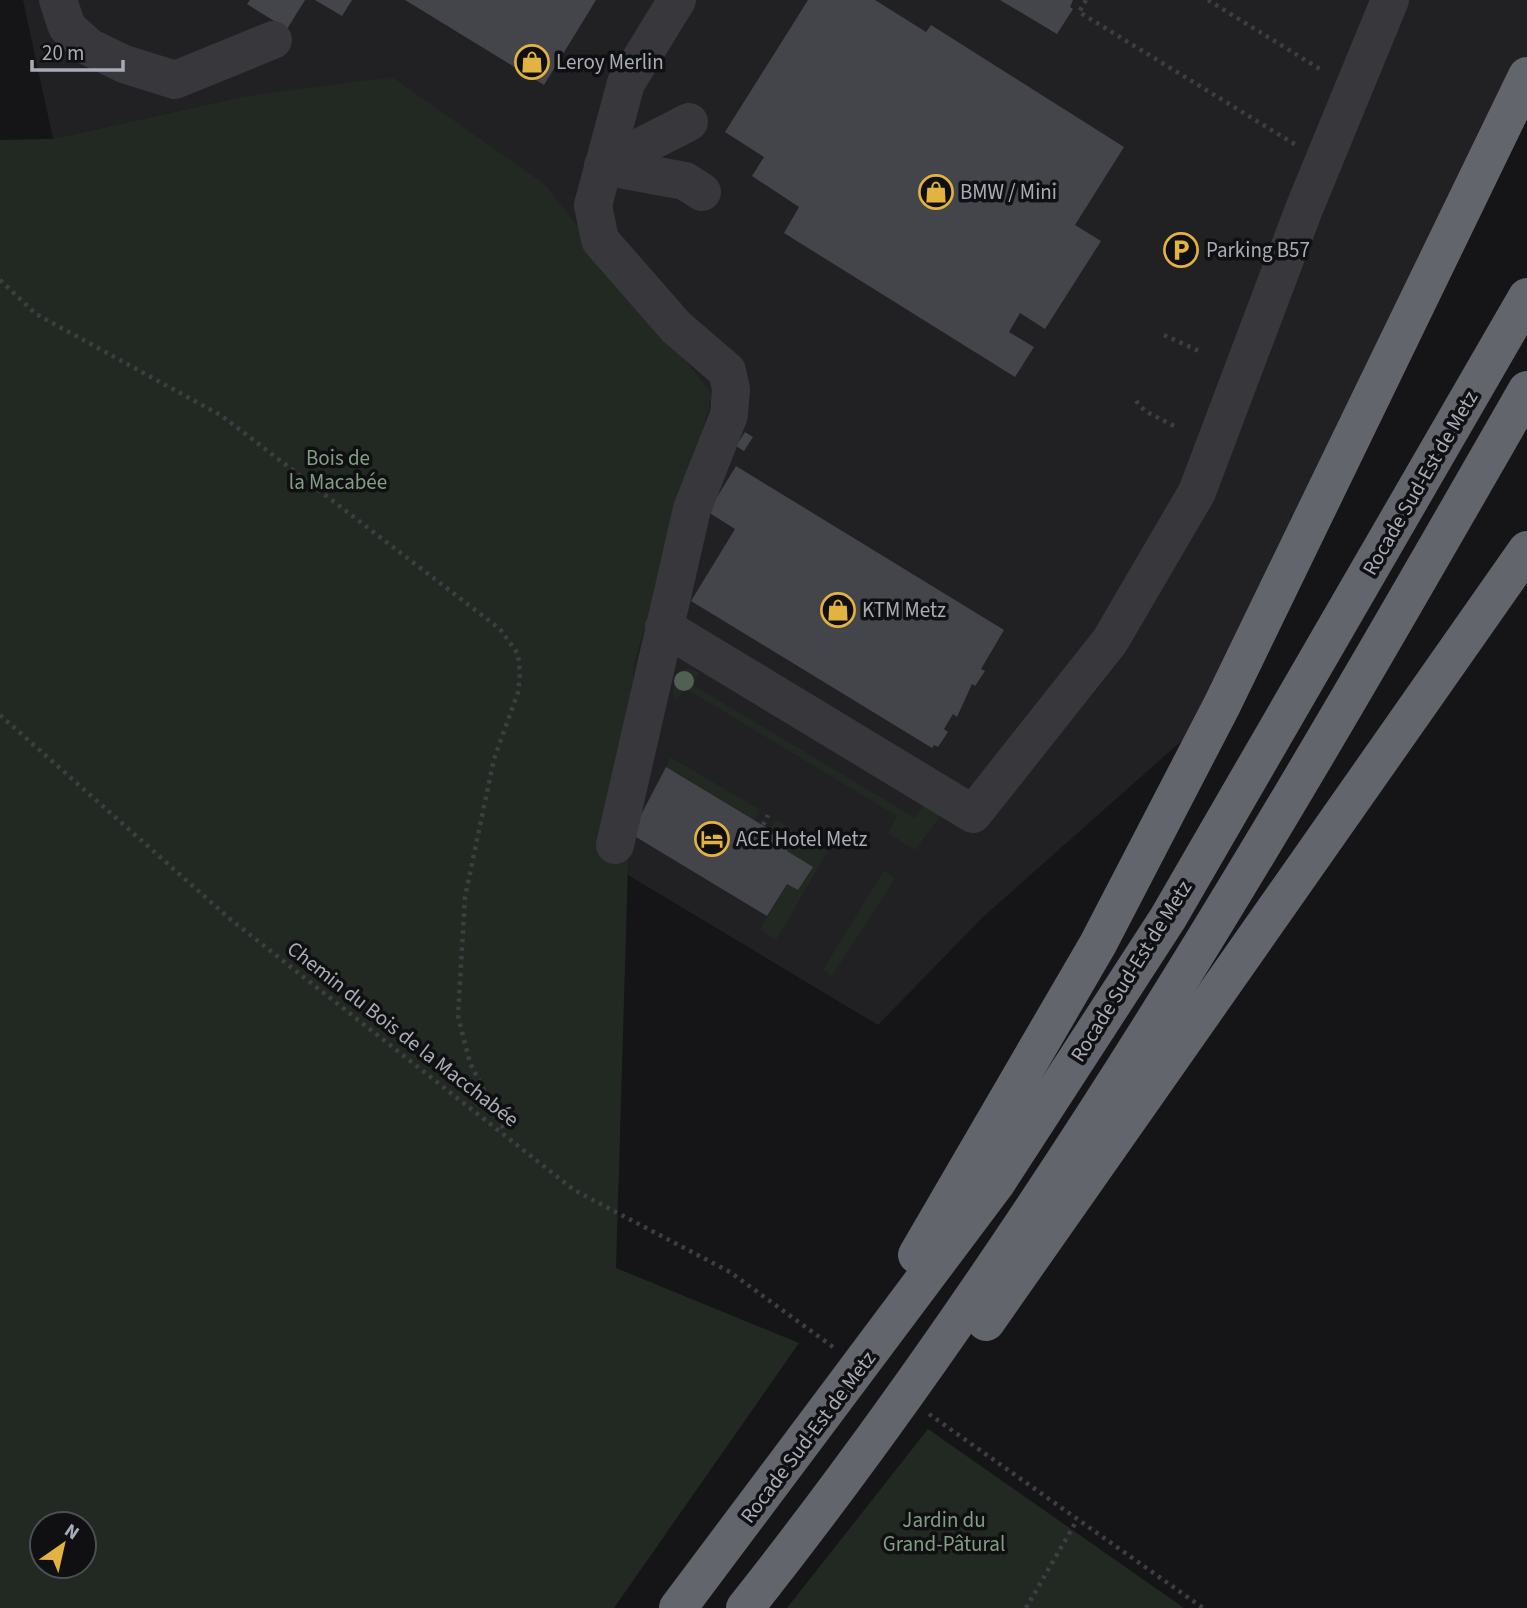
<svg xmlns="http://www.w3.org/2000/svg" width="1527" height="1608" font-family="'Source Sans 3',sans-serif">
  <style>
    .built { fill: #212124 }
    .green { fill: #222923; fill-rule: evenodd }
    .building { fill: #44454a }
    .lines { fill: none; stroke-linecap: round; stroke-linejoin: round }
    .path { stroke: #3d3e42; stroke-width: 4.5; stroke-dasharray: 3.5 5; stroke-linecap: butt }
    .minor { stroke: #37373c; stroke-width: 38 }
    .highway { stroke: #63656c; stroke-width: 38 }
    .tree { fill: #506153 }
    .labels { text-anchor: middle; stroke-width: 7; stroke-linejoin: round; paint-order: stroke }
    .poi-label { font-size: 21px; fill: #a8acb6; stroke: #101012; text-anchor: start }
    .park-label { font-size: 21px; fill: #819f84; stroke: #101012 }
    .street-label { font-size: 21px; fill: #a8acb6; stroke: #101012 }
  </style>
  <rect width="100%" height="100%" fill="#151517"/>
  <path class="built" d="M23,0H1527V76L1222,705L983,917L878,1025L628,875L634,665L713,395L241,97L53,139Z"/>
  <g class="green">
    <path d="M392,77L544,184L713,395L634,665L616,1268L799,1343L614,1608H0V140L53,139L241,97ZM42,1524H84V1566H42Z"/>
    <path d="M689,668L699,673L693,685L915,818L928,799L944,811L915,850L888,833L897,816L685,688L675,703C672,688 672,672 689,668Z"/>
    <path d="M670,757L760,810L754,820L666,767Z"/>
    <path d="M776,820L828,851L776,940L760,929L787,884L798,890L812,867L787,851L792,843L770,830Z"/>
    <path d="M884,871L895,878L832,976L823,970Z"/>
    <path d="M928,1429L1184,1608H787Z"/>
  </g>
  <g class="building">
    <path d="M250,0H305L287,29L247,4Z"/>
    <path d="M315,0H352L342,16Z"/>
    <path d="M405,0H596L544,85Z"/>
    <path d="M808,0H875L926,32L931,25L1124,147L1075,225L1101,241L1045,329L1020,313L1009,332L1034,347L1015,377L784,233L799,207L752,176L764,157L725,132Z"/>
    <path d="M1000,0H1073L1070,7L1073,9L1057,34Z"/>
    <path d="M745,432L753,437L744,451L736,446Z"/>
    <path d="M736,466L1004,630L981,669L985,671L975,686L972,684L957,717L953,714L944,729L948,732L938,747L934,745L932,748L691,601L735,529L708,512Z"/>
    <path d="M666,767L792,843L787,851L813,867L798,890L787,884L767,916L631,834Z"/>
  </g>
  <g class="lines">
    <g class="path">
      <path d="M1086,0L1079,12L1296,145"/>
      <path d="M1208,0L1323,71"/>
      <path d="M0,280L36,314L222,416L500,629L518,654L520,674L518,692L494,759L465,897L458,1016L470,1063L504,1130"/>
      <path d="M1164,335L1201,352"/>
      <path d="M1136,401L1145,411L1176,427"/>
      <path d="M0,715L230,919L574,1190L730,1272L833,1347"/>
      <path d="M763,825L768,815"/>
      <path d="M929,1414L1203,1608"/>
      <path d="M1026,1608L1077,1520"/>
    </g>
    <g class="minor">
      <path d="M58,0L67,27L89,47L124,64L175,80L273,40"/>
      <path d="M603,166L685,181L702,192"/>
      <path d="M603,166L689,122"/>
      <path d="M664,627L973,814L1110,641L1197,492L1304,209L1390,0"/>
      <path d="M615,845L692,509L729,415L731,389L727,371L676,327L600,240L593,205L626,83L677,0"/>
    </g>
    <g class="highway">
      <path d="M917,1255L1098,944L1222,705L1527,76"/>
      <path d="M986,1322L1527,550"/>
      <path d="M678,1608L997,1182L1168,918L1527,297"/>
      <path d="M745,1608C1046,1228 1287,809 1527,390"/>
    </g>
  </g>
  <circle class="tree" cx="684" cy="681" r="10"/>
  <defs>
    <g id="shop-ring" transform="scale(1.75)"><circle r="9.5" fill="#101012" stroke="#e3b341" stroke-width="1.5"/><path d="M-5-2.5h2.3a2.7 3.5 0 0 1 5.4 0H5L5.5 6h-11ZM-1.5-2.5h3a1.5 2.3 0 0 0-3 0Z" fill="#e3b341"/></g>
    <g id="parking-ring" transform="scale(1.75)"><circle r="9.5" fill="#101012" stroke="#e3b341" stroke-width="1.5"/><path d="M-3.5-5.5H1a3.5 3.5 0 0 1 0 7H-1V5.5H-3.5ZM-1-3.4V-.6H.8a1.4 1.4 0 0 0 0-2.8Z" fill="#e3b341"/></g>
    <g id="hotel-ring" transform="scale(1.75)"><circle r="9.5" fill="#101012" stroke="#e3b341" stroke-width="1.5"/><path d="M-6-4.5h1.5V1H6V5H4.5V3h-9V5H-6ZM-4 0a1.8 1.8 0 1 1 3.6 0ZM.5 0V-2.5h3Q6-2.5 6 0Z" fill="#e3b341"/></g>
  </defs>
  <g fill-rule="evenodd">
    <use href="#shop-ring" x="532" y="62"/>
    <use href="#shop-ring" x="936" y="192"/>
    <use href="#parking-ring" x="1181" y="250"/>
    <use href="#shop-ring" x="838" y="610"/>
    <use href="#hotel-ring" x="712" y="839"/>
  </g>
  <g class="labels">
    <g class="poi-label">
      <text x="556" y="69">Leroy Merlin</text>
      <text x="960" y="199">BMW / Mini</text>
      <text x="1206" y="257">Parking B57</text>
      <text x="862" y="617">KTM Metz</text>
      <text x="736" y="846">ACE Hotel Metz</text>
    </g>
    <g class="park-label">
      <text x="338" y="465">Bois de<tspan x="338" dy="24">la Macabée</tspan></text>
      <text x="944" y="1527">Jardin du<tspan x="944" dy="24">Grand-Pâtural</tspan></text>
    </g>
    <g class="street-label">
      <text transform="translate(1420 483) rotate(-60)" y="7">Rocade Sud-Est de Metz</text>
      <text transform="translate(1131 971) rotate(-58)" y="7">Rocade Sud-Est de Metz</text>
      <text transform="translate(403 1034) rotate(38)" y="7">Chemin du Bois de la Macchabée</text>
      <text transform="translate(808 1437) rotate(-53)" y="7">Rocade Sud-Est de Metz</text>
    </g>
  </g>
  <g transform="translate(63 1545) rotate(34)"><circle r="33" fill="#101012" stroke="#4d4e54" stroke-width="2"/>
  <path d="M0-5L12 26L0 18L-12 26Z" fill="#e3b341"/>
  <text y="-10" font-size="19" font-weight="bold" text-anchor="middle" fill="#a8acb6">N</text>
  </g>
  <path d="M32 60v10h91v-10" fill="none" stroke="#a8acb6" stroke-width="3.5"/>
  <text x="42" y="60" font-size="21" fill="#a8acb6" stroke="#101012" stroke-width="5" paint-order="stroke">20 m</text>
</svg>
